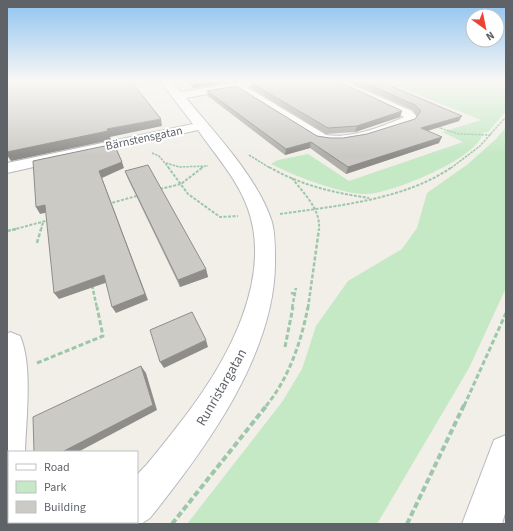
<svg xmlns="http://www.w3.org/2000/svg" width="513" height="531" font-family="'Source Sans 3',sans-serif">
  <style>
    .green { fill: #c5e8c5 }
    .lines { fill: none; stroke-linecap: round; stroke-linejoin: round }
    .street-casing { stroke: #b5b8bc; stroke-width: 2 }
    .secondary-casing { stroke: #b6babf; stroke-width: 2 }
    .path-far5 { stroke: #9cc7a9; stroke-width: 1; stroke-dasharray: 2 1; stroke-linecap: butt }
    .path-far4 { stroke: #9cc7a9; stroke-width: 1.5; stroke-dasharray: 2.5 1; stroke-linecap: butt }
    .path-far3 { stroke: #9cc7a9; stroke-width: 2; stroke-dasharray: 3 1.5; stroke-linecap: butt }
    .path-far2 { stroke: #9cc7a9; stroke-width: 2.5; stroke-dasharray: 4 2; stroke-linecap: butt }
    .path-far1 { stroke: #9cc7a9; stroke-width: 3; stroke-dasharray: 5 2.5; stroke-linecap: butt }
    .path { stroke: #9cc7a9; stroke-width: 4; stroke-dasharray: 6 3; stroke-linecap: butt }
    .street { fill: #fff; fill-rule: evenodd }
    .secondary { fill: #fff; fill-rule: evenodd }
    .wall { fill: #afaea9 }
    .shaded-wall { fill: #8f8d8a }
    .building { fill: #cccac5; stroke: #8f8d8a }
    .labels { text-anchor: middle; stroke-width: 4; stroke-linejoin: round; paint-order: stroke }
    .far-street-label { font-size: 12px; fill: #5f6368; stroke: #fff }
    .street-label { font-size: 14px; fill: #5f6368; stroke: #fff }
  </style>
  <rect width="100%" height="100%" fill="#f1efe8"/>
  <g class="green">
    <path d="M385,81H506V111L488,132L483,133C477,159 392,193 367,194C343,195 292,175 271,164L278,160L308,154L349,181L463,142L442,132L481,120Z"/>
    <path d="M506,127V288L469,368L377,524H187L282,402L302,369L316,326L348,281L402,249L417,228L427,193L468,164L496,139Z"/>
  </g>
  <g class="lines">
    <g class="street-casing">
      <g id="street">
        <path d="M160,81H171L181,92L246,81H269L267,83L247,87L326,135C350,139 382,127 404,117L330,81H344L412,111L417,117L412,123C382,133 349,149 317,141L237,89L186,98C215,133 258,178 272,222C275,234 275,246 275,258C277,352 206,448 150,518L141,524H100L101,522H137C137,511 134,486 137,477C138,472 145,467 148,463C161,447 174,431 186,415C227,361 273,279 248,209C238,180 216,156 198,130L7,173V163L193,124Z"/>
        <path d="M10,332L20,336C33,365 26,420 25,452H9V487L7,488V334Z"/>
      </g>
    </g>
    <g class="secondary-casing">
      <path id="secondary" d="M506,435V510L502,524H462L494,440Z"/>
    </g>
    <g class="path-far5">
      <path d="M467,81L506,84"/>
      <path d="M504,120L506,117"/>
    </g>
    <g class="path-far4">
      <path d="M437,127L459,134L491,135"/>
      <path d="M152,153L159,156L169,168"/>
      <path d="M249,155L270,168"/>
      <path d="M166,163L179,167L208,166"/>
      <path d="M201,168L203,167"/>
      <path d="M451,168L480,146L504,119"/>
    </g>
    <g class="path-far3">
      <path d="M168,167L188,194L220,217L238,216"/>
      <path d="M269,167C300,185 334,193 369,198"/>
      <path d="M292,178C304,194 321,209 319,230"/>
      <path d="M160,189L181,184L203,167"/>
      <path d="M108,204L140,195"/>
      <path d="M280,214C335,206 405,200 452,167"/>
      <path d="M12,230L49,220"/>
      <path d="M41,230L43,222"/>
    </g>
    <g class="path-far2">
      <path d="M7,231L16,229"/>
      <path d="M37,243L41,229"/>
      <path d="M92,285L97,308"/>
      <path d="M291,293L297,294"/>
      <path d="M292,308L296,288"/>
      <path d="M308,308L319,229"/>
    </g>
    <g class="path-far1">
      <path d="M285,347L293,307"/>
      <path d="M37,363L103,336L97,307"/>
      <path d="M266,406C289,378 301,342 308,307"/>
      <path d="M464,406L506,313"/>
    </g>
    <g class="path">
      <path d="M172,524L267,405"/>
      <path d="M407,524L464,405"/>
    </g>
    <use href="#street" class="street"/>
    <use href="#secondary" class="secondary"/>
  </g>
  <g class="wall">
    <path d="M185,81H236L193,88Z"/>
    <path d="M348,81H379L459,121L428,131L439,143L346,174L310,148L285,155L208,96L207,91L317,136L330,138H343L367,134L415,119L417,116L413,110Z"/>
    <path d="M251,83L402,111L400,117L355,132L326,134L251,88Z"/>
    <path d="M125,171L206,269L208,277L180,287L128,179Z"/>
  </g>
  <g class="shaded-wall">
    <path d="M206,81H236L193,88V83Z"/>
    <path d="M402,111L400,117L355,132L357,126Z"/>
    <path d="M462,116L459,121L419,133L421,128Z"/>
    <path d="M161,119L162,126L110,137L111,140L11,161L7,155V152L107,129Z"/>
    <path d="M442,137L439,143L346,174L348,167Z"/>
    <path d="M311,142L310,148L285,155L286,149Z"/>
    <path d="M122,162L124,168L102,178L148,300L116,313L112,307L99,171Z"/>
    <path d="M45,205L49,212L40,214L36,207Z"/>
    <path d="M206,269L208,277L180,287L178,280Z"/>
    <path d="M104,275L108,282L59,299L54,293Z"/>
    <path d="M206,340L208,347L164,368L160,362Z"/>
    <path d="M141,366L146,373L157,410L78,452H62Z"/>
  </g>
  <g class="building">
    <path d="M7,81H131L161,119L107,129L108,131L7,152Z"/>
    <path d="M190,81H206L193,83Z"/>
    <path d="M259,81H338L402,111L357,126L328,128L251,83Z"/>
    <path d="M360,81H379L462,116L421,128L442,137L348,167L311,142L286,149L207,91L236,86L317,136L330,138H343L367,134L415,119L421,111L415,105Z"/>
    <path d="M114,144L122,162L99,171L145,294L112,307L104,275L54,293L45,205L36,207L33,161Z"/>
    <path d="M148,165L206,269L178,280L125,171Z"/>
    <path d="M192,312L206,340L160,362L150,330Z"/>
    <path d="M141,366L153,405L62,452H34L33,417Z"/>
  </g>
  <linearGradient id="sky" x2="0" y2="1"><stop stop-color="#8fc3f1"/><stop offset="0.52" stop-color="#f9f8f5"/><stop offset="1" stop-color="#f9f8f5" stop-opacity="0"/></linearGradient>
  <rect width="513" height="156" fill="url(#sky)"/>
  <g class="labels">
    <g class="far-street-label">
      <text transform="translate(144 138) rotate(-12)" y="4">Bärnstensgatan</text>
    </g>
    <g class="street-label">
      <text transform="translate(221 387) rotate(-60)" y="5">Runristargatan</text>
    </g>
  </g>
  <rect width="513" height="531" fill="none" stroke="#5f6368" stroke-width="16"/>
  <rect x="8" y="451" width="130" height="72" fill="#ffffff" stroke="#bfc1c3"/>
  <rect x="16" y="464" width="20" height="6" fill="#ffffff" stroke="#bfc1c3"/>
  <text x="44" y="471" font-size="12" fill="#5f6368">Road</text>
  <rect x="16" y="481" width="20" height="12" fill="#c5e8c5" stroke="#bfc1c3"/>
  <text x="44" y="491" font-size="12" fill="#5f6368">Park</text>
  <rect x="16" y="501" width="20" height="12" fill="#cccac5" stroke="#bfc1c3"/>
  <text x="44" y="511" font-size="12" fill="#5f6368">Building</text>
  <g transform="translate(485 28) rotate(147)"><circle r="19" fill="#ffffff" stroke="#bfc1c3"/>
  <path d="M0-3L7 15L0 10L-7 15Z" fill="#ea4335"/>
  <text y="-6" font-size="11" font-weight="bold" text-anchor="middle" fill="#5f6368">N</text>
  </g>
</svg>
